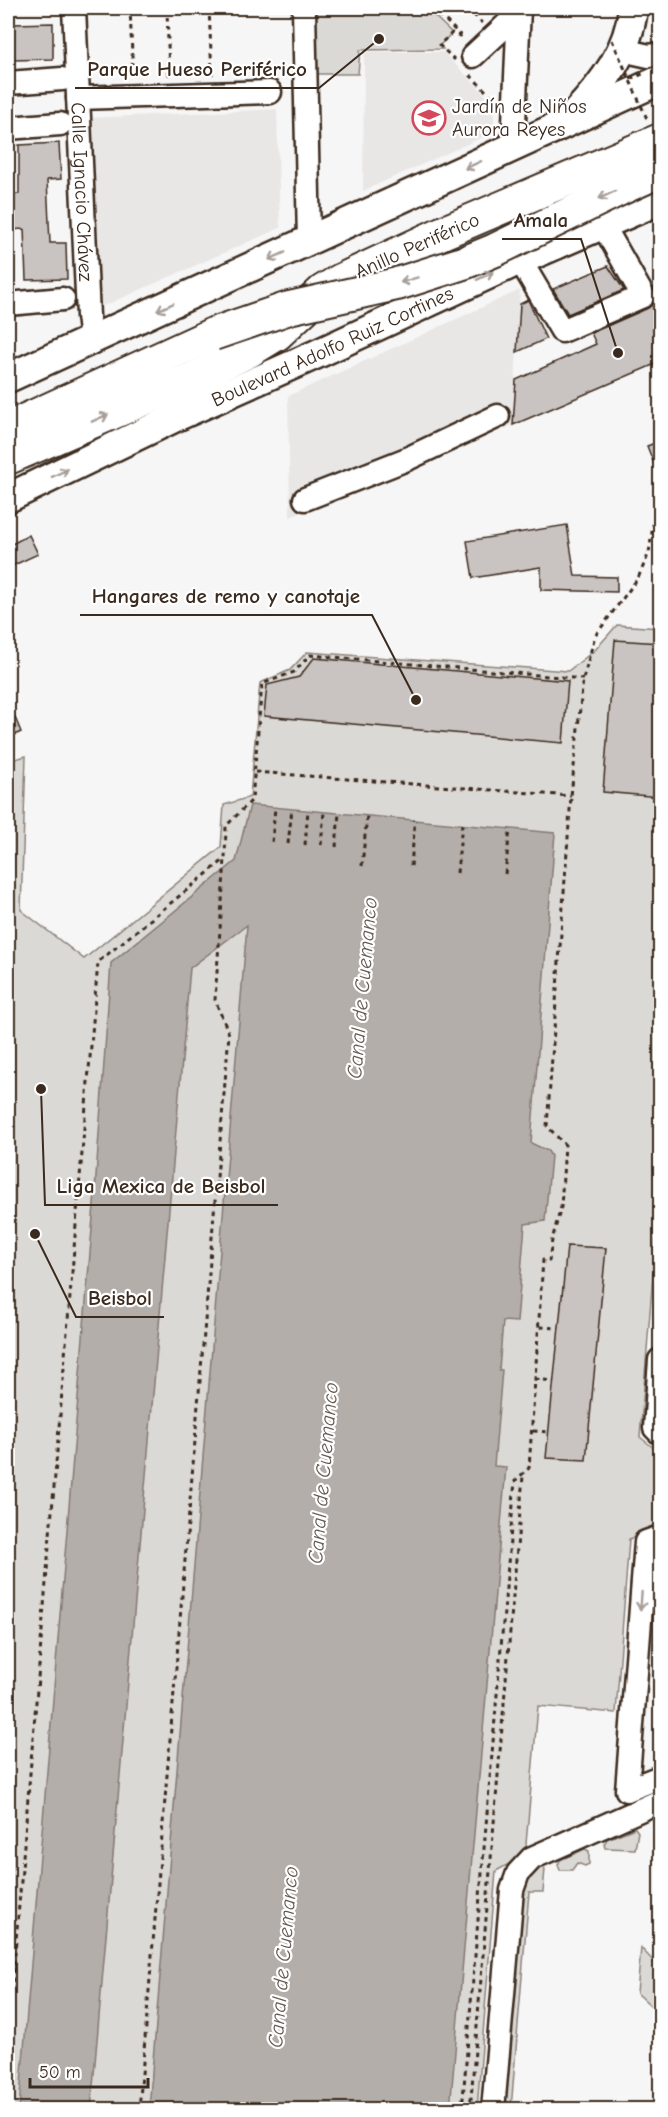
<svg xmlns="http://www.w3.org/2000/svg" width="668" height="2117" font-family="'Comic Neue',sans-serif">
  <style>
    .built { fill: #e9e7e6 }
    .green { fill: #dbd9d6; stroke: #8b827a; stroke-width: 1.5 }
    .water { fill: #b4aeaa; stroke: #847972; stroke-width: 1.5 }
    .building { fill: #c9c3c1; stroke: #3b2a1e; stroke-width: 1.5 }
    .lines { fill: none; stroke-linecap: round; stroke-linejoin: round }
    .minor-casing { stroke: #3b2a1e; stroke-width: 27 }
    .major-casing { stroke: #3b2a1e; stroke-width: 33 }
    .highway-casing { stroke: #3b2a1e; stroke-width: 36 }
    .path { stroke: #3b2a1e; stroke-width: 3; stroke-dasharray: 4.5 4.5; stroke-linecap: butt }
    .minor { stroke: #fff; stroke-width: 22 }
    .major { stroke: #fff; stroke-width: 28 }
    .highway { stroke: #fff; stroke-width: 32 }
    .highway-bridge-casing { stroke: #3b2a1e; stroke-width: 36; stroke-linecap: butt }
    .path-bridge { stroke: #3b2a1e; stroke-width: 3; stroke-dasharray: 4.5 4.5; stroke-linecap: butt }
    .highway-bridge { stroke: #fff; stroke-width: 32 }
    .oneway { stroke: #a79f9a }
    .labels { text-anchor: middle; stroke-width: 4.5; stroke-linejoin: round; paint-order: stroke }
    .poi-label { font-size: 20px; fill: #3b2a1e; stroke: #fff; text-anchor: start }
    .street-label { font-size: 20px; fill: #3b2a1e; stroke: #fff }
    .water-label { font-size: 21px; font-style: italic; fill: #65584f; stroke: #fff }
    .leader { fill: none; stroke: #3b2a1e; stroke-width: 2 }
    .callout-dot { fill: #3b2a1e; stroke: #fff; stroke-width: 2 }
    .callout-label { font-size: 21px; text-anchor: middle; font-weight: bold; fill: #3b2a1e; stroke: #fff; stroke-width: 4.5; stroke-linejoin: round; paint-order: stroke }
  </style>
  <rect width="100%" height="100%" fill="#f7f6f6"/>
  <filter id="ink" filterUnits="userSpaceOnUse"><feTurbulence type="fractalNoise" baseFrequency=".0167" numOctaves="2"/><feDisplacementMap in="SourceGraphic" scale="12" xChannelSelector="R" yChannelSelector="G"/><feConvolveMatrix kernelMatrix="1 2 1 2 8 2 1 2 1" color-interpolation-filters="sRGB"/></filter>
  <g filter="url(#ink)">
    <g class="built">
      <path d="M364,52H443L494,103V132L363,191Z"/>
      <path d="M277,109L280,228L97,309L87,118Z"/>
      <path d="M520,290L513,425L290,517L288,396Z"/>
    </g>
    <g class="green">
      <path d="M311,8H426L452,33L440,45L443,49L360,50L358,74H312Z"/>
      <path d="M617,625L660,628V1187L640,1437L660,1453V1528L629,1539L616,1713L538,1706L526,1844L529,1853L496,1871L477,2109H8V761L26,756L21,910L84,959L221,847L224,805L250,797L260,683L290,670L307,652L568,671L595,650Z"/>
      <path d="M635,1828L638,1832L635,1849L605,1848L604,1844L607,1839Z"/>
      <path d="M585,1849L589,1851V1864L585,1866L577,1863L572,1870H560L558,1865L560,1860Z"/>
      <path d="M541,1867L545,1869L543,1892H529L511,2109L504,2110L523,1883L531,1872Z"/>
      <path d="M641,1948L660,1968V2014L637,1993Z"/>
    </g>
    <path class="water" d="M250,805L555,833L531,1143L548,1151L551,1156L545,1221L525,1224L517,1322L503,1321L499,1370H502L494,1466L506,1467L450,2109H149L247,925L190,968L91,2109H19L94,1205L111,963L236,861Z"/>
    <g class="building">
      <path d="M53,23V59L13,60V24Z"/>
      <path d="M59,143L61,179L47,180L50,243H66L67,279L26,280L24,229L8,230V194H19V145Z"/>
      <path d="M608,266L624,290L568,314L553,289Z"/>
      <path d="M660,294V362L513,425L516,380L596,344L591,333L648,308L654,303L656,296Z"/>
      <path d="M528,300L546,339L517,352L520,304Z"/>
      <path d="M660,441V479L647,446Z"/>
      <path d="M567,525L575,576L617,577V592L541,590V567L473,578L467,541Z"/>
      <path d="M29,535L38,554L12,566L8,557V546Z"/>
      <path d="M615,640L660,643V797L603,792Z"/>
      <path d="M314,658L568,681L563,743L264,716L267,685L299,677Z"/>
      <path d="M8,700L21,732L8,738Z"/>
      <path d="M567,1246L606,1248L586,1460L546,1458Z"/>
    </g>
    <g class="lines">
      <g class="minor-casing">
        <g id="minor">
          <path id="s1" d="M74,8L88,316L91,340"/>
          <path d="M304,8L309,242"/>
          <path d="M622,50L649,56L660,54"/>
          <path d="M473,56L519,13"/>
          <path d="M8,83L62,79"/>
          <path d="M78,98L270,92"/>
          <path d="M8,128L60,124"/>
          <path d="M513,146L519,8"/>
          <path d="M520,260L562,331L643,296L603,225"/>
          <path d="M8,304L63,299"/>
          <path d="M305,499L407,459L498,416"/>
          <path d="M660,1360L655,1428L660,1433"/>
          <path d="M660,1537L646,1542L627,1790L660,1777"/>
          <path d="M493,2110L512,1890L518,1873L532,1858L660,1801"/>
        </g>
      </g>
      <g class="major-casing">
        <g id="major">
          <path d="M575,114C604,83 629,50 633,8"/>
          <path d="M8,378L660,80"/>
          <path id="s2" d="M8,498L178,416L317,354L509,265L660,200"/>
        </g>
      </g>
      <g class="highway-casing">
        <g id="highway">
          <path d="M8,428L213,334"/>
          <path d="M8,458L191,379L249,351L277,334L323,291L341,280L442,233"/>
        </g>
      </g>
      <g class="path">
        <path d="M130,8L133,78"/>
        <path d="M167,8L169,77"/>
        <path d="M209,8L212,75"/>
        <path d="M433,8L461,36"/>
        <path d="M467,8L481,22L480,23"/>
        <path d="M455,60L439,45L452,33L465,38"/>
        <path d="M470,75L495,100"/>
        <path d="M255,772L571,796"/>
        <path d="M272,842L275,807"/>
        <path d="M288,844L292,809"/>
        <path d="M305,845L308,810"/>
        <path d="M321,845L324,812"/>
        <path d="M336,847L339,813"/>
        <path d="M362,866L367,815"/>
        <path d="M411,866L415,820"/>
        <path d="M457,873L462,824"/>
        <path d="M505,874L510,829"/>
        <path d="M540,1327L559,1328"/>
        <path d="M535,1379L554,1381"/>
        <path d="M533,1431L549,1432"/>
        <path d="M8,2036L98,962L225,859L226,826L252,800L262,684L294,672L310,655L583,679"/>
        <path d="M139,2110L229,1034L215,1000L225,859"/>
        <path d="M462,2110L515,1481L529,1468L543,1260L549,1261L552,1240L561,1207L565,1145L547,1126L571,796L583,679L595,636L638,578L649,553L658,490L660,489"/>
        <path d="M470,2110L523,1476"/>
      </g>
      <use href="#minor" class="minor"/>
      <use href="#major" class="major"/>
      <use href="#highway" class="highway"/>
      <g class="highway-bridge-casing">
        <g id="highway-bridge">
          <path d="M442,233L660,140"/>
          <path d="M213,334L289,308L397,284L466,262L495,250L620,189L660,171"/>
        </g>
      </g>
      <g class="path-bridge">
        <path d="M612,40L648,121"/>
        <path d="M630,79L643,74"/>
      </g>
      <use href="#highway-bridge" class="highway-bridge"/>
    </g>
    <defs><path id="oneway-shaft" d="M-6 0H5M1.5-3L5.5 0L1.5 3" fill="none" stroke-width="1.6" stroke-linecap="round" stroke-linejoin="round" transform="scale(1.5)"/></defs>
    <g class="oneway">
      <use href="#oneway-shaft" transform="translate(473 165) rotate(155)"/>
      <use href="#oneway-shaft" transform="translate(607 195) rotate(154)"/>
      <use href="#oneway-shaft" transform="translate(277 256) rotate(156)"/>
      <use href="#oneway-shaft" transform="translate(485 276) rotate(-25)"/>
      <use href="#oneway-shaft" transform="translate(409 280) rotate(163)"/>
      <use href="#oneway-shaft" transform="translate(165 307) rotate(156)"/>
      <use href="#oneway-shaft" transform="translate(100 418) rotate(-24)"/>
      <use href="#oneway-shaft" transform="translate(60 473) rotate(-26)"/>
      <use href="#oneway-shaft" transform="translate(641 1601) rotate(94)"/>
    </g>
  </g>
  <defs>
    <g id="school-ring" transform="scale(1.725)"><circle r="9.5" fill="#fff" stroke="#d1495b" stroke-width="1.5"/><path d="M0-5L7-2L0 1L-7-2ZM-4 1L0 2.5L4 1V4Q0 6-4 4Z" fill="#d1495b"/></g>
  </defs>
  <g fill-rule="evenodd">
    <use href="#school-ring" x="429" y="118"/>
  </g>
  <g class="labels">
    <g class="poi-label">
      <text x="452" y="113">Jardín de Niños<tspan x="452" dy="23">Aurora Reyes</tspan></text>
    </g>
    <g class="street-label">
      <text dy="7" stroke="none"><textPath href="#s1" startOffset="184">Calle Ignacio Chávez</textPath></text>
      <text transform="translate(417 245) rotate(-24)" y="7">Anillo Periférico</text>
      <text dy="7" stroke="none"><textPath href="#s2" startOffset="358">Boulevard Adolfo Ruiz Cortines</textPath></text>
    </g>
    <g class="water-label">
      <text transform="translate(362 988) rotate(-85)" y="7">Canal de Cuemanco</text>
      <text transform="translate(323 1473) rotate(-85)" y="7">Canal de Cuemanco</text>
      <text transform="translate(283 1957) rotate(-85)" y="7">Canal de Cuemanco</text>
    </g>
  </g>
  <path class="leader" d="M379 39L319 88H75M618 353L581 239H502M416 700L372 615H80M41 1089L45 1205H278M35 1234L76 1317H164"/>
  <g class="callout-dot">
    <circle cx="379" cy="39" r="6"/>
    <circle cx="618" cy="353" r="6"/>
    <circle cx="416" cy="700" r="6"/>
    <circle cx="41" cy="1089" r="6"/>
    <circle cx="35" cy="1234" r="6"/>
  </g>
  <g class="callout-label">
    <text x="197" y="76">Parque Hueso Periférico</text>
    <text x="541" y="227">Amala</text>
    <text x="226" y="603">Hangares de remo y canotaje</text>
    <text x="161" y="1193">Liga Mexica de Beisbol</text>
    <text x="120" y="1305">Beisbol</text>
  </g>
  <rect width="668" height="2117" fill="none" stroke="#fff" stroke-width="30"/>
  <rect x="15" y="15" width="638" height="2087" fill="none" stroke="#3b2a1e" stroke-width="2" filter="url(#ink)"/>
  <path d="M30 2078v9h118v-9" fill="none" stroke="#3b2a1e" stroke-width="3"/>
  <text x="39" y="2078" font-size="18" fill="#3b2a1e" stroke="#ffffff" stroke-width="4.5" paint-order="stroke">50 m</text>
</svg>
